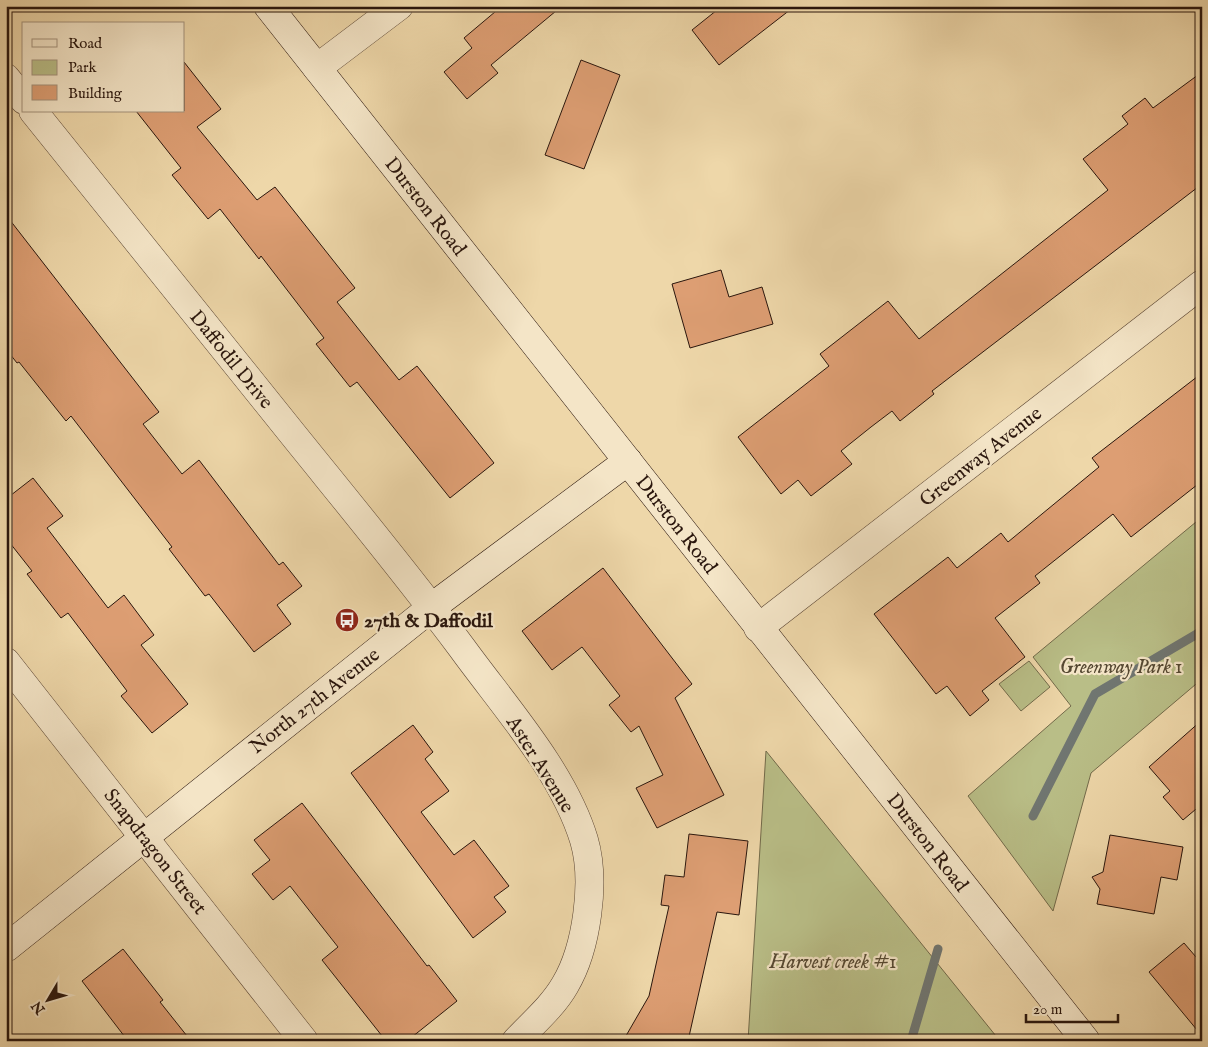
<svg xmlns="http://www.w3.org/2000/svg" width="1208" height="1047" font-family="'IM FELL English',serif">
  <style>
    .green { fill: #b9be87; stroke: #726a4a }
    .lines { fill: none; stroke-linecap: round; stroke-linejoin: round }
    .stream { stroke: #707671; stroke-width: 9 }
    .building { fill: #dd9e73; stroke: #2a160d }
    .street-casing { stroke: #5b4634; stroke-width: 29 }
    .secondary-casing { stroke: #2a160d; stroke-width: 29 }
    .street { stroke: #f4e5c7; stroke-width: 28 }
    .secondary { stroke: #f4e5c7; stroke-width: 28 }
    .labels { text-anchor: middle; stroke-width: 4.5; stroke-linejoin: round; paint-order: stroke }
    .street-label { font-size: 20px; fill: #2a160d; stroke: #f4e5c7 }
    .poi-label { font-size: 20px; font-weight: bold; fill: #2a160d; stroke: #f4e5c7; text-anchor: start }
    .park-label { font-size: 20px; font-style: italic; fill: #554832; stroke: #f4e5c7 }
  </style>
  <rect width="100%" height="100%" fill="#eed7a9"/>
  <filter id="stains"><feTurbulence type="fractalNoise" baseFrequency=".004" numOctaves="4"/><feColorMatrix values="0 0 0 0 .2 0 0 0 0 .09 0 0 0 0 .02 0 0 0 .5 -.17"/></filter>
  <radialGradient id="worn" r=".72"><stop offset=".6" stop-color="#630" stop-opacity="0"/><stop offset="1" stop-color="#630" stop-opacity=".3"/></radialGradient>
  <g class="green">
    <path d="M1202,517V679L1091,773L1053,911L968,796L1071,706L1033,657Z"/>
    <path d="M1029,661L1050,687L1021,711L999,684Z"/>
    <path d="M766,751L1000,1041H748Z"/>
  </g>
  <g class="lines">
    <g class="stream">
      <path d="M1033,816L1095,694L1202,631"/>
      <path d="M911,1041L938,949"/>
    </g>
  </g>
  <g class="building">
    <path d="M502,6H562L491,65L498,73L467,99L444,72L472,48L464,38Z"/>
    <path d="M722,6H795L719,65L692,30Z"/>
    <path d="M581,60L620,75L584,169L545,155Z"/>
    <path d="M184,62L221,109L197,127L257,200L275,187L355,288L337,302L399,380L417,366L494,463L450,498L357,382L350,387L316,344L324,338L261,256L259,259L220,209L208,219L172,175L181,168L136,111H184Z"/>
    <path d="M1202,72V184L932,391L934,394L900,421L892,411L871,427L841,451L852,464L811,496L798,480L781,494L738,437L829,366L820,354L888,301L919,339L1108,190L1083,159L1128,124L1122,116L1145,98L1153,108Z"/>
    <path d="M6,215L159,412L143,424L182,474L199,460L279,565L283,562L302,586L277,605L291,624L254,652L209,594L205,596L169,549L172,547L71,416L66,421L19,362L17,363L6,349Z"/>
    <path d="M721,270L729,297L762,287L773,324L690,348L672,284Z"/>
    <path d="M1202,373V481L1131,537L1113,514L1035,576L1040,583L995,618L1025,657L982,691L989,700L970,716L947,686L936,694L874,614L948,557L957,568L1001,533L1008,542L1099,467L1092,458Z"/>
    <path d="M33,478L63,516L47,528L108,608L124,595L154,635L141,645L188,704L152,733L121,696L127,691L68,613L61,618L27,574L32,571L6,538V499Z"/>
    <path d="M603,568L692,684L675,698L724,795L657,828L636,788L663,775L639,726L631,732L609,705L620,696L582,647L552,670L522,631Z"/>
    <path d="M1202,720V804L1183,820L1163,797L1170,791L1149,767Z"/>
    <path d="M413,725L433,752L425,759L449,791L421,812L454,855L474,840L509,886L494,897L506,912L473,938L351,773Z"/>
    <path d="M302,803L427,966L429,965L457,1001L407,1041H386L322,960L338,947L290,886L273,900L252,874L270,860L254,840Z"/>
    <path d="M689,834L748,841L739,915L717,912L688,1041H623L649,996L669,906L661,905L665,875L684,877Z"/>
    <path d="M1110,835L1183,847L1177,880L1161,877L1154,914L1097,904L1100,889L1092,877L1103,872Z"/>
    <path d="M1184,943L1202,964V1036L1149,972Z"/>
    <path d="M123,949L163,1000L160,1002L191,1041H128L82,981Z"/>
  </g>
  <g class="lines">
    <g class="street-casing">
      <g id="street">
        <path d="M317,68L399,6"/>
        <path d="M6,78L24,100"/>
        <path d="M33,111C119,218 205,325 291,432C349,504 407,574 462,648C504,706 563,771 584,840C596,881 587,948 565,985C553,1006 533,1023 516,1041"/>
        <path d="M758,628L1202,284"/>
        <path d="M6,662L304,1041"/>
      </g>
    </g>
    <g class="secondary-casing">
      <g id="secondary">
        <path d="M268,6L1086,1041"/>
        <path d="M6,948L432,607L628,461"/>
      </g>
    </g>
    <use href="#street" class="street"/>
    <use href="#secondary" class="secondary"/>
  </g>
  <defs>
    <g id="bus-disc" transform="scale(1.25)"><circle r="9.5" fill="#8f2418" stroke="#f4e5c7"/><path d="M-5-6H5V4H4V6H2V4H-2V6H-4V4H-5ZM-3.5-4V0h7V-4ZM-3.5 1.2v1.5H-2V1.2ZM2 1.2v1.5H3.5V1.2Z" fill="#fff"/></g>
  </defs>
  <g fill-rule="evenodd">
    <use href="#bus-disc" x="347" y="620"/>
  </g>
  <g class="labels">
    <g class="street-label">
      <text transform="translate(426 206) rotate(52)" y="7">Durston Road</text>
      <text transform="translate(232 359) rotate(51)" y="7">Daffodil Drive</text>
      <text transform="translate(980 456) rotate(-38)" y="7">Greenway Avenue</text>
      <text transform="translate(677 524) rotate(52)" y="7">Durston Road</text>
      <text transform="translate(314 700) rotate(-38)" y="7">North 27th Avenue</text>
      <text transform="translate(541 764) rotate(58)" y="7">Aster Avenue</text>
      <text transform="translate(928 842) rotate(52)" y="7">Durston Road</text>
      <text transform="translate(156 851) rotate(52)" y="7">Snapdragon Street</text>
    </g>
    <g class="poi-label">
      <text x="364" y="627">27th &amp; Daffodil</text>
    </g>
    <g class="park-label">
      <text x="1121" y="673">Greenway Park 1</text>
      <text x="833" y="968">Harvest creek #1</text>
    </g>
  </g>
  <rect width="1208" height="1047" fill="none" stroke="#eed7a9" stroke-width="25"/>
  <rect x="8" y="8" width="1193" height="1032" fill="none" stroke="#2a160d" stroke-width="2.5"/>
  <rect x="12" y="12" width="1183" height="1022" fill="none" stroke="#2a160d"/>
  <rect x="22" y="22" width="162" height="90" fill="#f4e5c7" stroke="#a3927d"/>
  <rect x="32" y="39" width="25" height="8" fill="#f4e5c7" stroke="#a3927d"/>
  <text x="68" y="48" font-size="15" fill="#2a160d">Road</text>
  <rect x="32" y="60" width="25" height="15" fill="#b9be87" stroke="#a3927d"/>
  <text x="68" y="72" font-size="15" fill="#2a160d">Park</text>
  <rect x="32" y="85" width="25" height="15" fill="#dd9e73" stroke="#a3927d"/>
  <text x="68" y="98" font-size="15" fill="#2a160d">Building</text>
  <g transform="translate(48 1000) rotate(232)" stroke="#f4e5c7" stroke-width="4" paint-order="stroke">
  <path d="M0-4L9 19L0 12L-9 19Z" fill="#2a160d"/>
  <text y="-8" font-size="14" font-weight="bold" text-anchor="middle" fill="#2a160d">N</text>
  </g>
  <path d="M1026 1014v8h92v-8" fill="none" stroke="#2a160d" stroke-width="2.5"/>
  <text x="1033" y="1014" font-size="15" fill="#2a160d" stroke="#f4e5c7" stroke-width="4" paint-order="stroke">20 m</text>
  <rect width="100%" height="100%" filter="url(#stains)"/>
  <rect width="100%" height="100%" fill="url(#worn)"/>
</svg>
